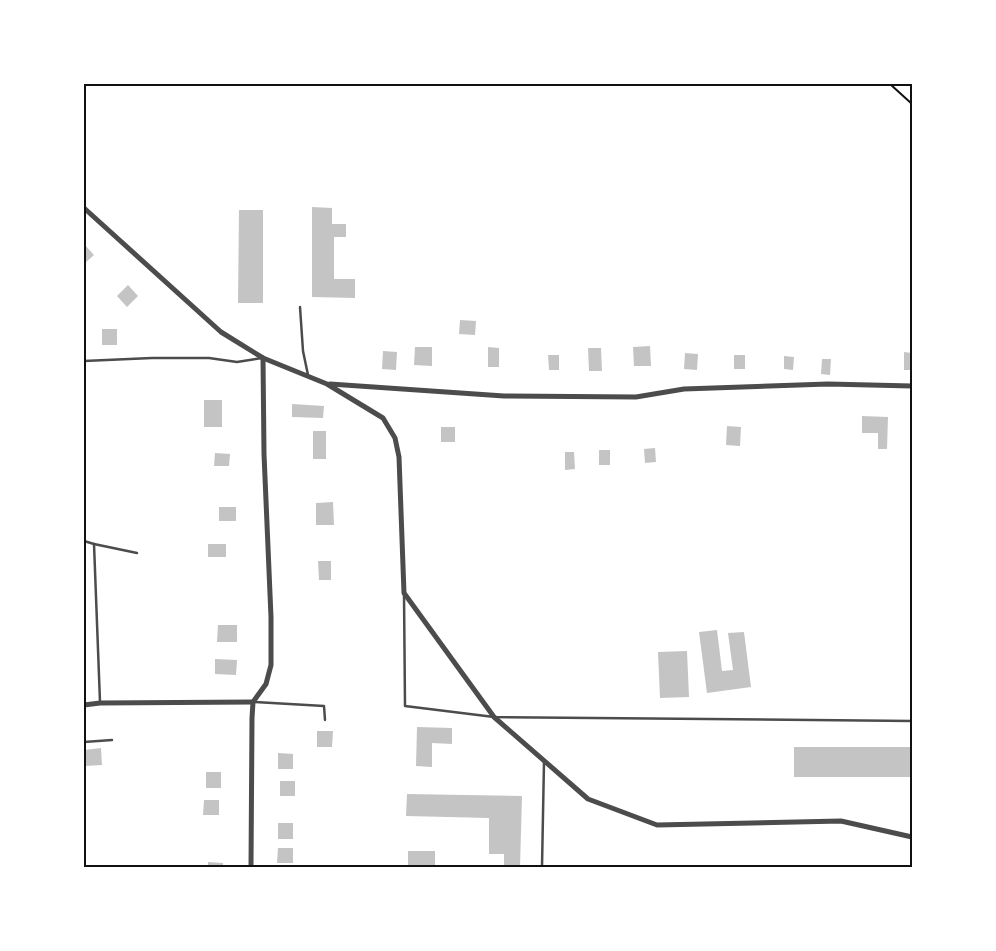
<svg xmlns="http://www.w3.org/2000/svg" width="996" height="951" font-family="'Work Sans',sans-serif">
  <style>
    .building { fill: #c4c4c4 }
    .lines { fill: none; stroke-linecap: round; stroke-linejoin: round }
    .path { stroke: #111; stroke-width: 2 }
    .service { stroke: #4c4c4c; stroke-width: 2.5 }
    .minor { stroke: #4c4c4c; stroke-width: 5 }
    .neatline { fill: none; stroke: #111; stroke-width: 2 }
  </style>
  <rect width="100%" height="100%" fill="#fff"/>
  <g class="building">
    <path d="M312,207L332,208V224H346V237H334V279H355V298L312,297Z"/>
    <path d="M239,210H263V303H238Z"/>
    <path d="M84,244L94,255L84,264Z"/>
    <path d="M128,285L138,296L127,307L117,296Z"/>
    <path d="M460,320L476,321L475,335L459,334Z"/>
    <rect x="102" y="329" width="15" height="16"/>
    <path d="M650,346L651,366H634L633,347Z"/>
    <path d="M415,347H432V366L414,365Z"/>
    <path d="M488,347L499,348V367H488Z"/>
    <path d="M588,348H601L602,371H589Z"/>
    <path d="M383,351L397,352L396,370L382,369Z"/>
    <path d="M904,352L912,353V370H904Z"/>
    <path d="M685,353L698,354L697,370L684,369Z"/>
    <path d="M548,355H559V370H549Z"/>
    <rect x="734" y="355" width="11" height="14"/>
    <path d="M784,356L794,357L793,370L784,369Z"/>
    <path d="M822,359H831L830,375L821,374Z"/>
    <rect x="204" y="400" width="18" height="27"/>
    <path d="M292,404L324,406L323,418L292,417Z"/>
    <path d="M862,416L888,417L887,449H878V433H862Z"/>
    <path d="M727,426L741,427L740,446L726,445Z"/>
    <rect x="441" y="427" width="14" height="15"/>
    <rect x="313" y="431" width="13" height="28"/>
    <path d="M655,448L656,462L645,463L644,449Z"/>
    <rect x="599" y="450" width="11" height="15"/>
    <path d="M565,452H574L575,469L565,470Z"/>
    <path d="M215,453L230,454L229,466H214Z"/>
    <path d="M333,502L334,525H316V503Z"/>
    <rect x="219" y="507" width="17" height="14"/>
    <rect x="208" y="544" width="18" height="13"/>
    <path d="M318,561H331V580H319Z"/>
    <path d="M218,625H237V642H217Z"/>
    <path d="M717,630L722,671L733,670L728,633L744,632L751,687L707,693L699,632Z"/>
    <path d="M687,651L689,697L660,698L658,652Z"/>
    <path d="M215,659L237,660L236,675L215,674Z"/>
    <path d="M417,727L452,728V744L432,743V767L416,766Z"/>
    <path d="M317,731H333L332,747H317Z"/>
    <rect x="794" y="747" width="118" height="30"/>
    <path d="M101,748L102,765L84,766V750Z"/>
    <path d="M278,753L293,754V769H278Z"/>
    <rect x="206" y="772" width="15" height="16"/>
    <rect x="280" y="781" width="15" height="15"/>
    <path d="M407,794L522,796L520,867H504V854H489V818L406,816Z"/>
    <path d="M204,800H219V815H203Z"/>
    <rect x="278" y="823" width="15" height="16"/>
    <path d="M278,848H293V863H277Z"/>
    <rect x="408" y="851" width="27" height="16"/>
    <path d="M208,862L223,863V867H208Z"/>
  </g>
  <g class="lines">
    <path class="path" d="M890,84L912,104"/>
    <g class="service">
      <path d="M300,307L303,351L308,375"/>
      <path d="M84,361L152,358H209L237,362L262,358"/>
      <path d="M84,541L94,544L100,702"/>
      <path d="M94,544L137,553"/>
      <path d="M404,594L405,706L494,717L912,721"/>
      <path d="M255,702L324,706L325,720"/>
      <path d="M84,742L112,740"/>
      <path d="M542,867L544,762"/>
    </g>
    <g class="minor">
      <path d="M84,208L221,332L263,358L327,384L383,418L395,438L399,457L404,593L494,717L588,799L657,825L841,821L912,837"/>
      <path d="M330,384L504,396L636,397L684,389L828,384L912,386"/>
      <path d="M84,705L100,703L253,702"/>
      <path d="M251,867L252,718L253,702L266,684L271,665V617L264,454L263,358"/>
    </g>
  </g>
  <rect width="996" height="951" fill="none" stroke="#ffffff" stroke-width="170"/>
  <rect x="85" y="85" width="826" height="781" class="neatline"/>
</svg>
